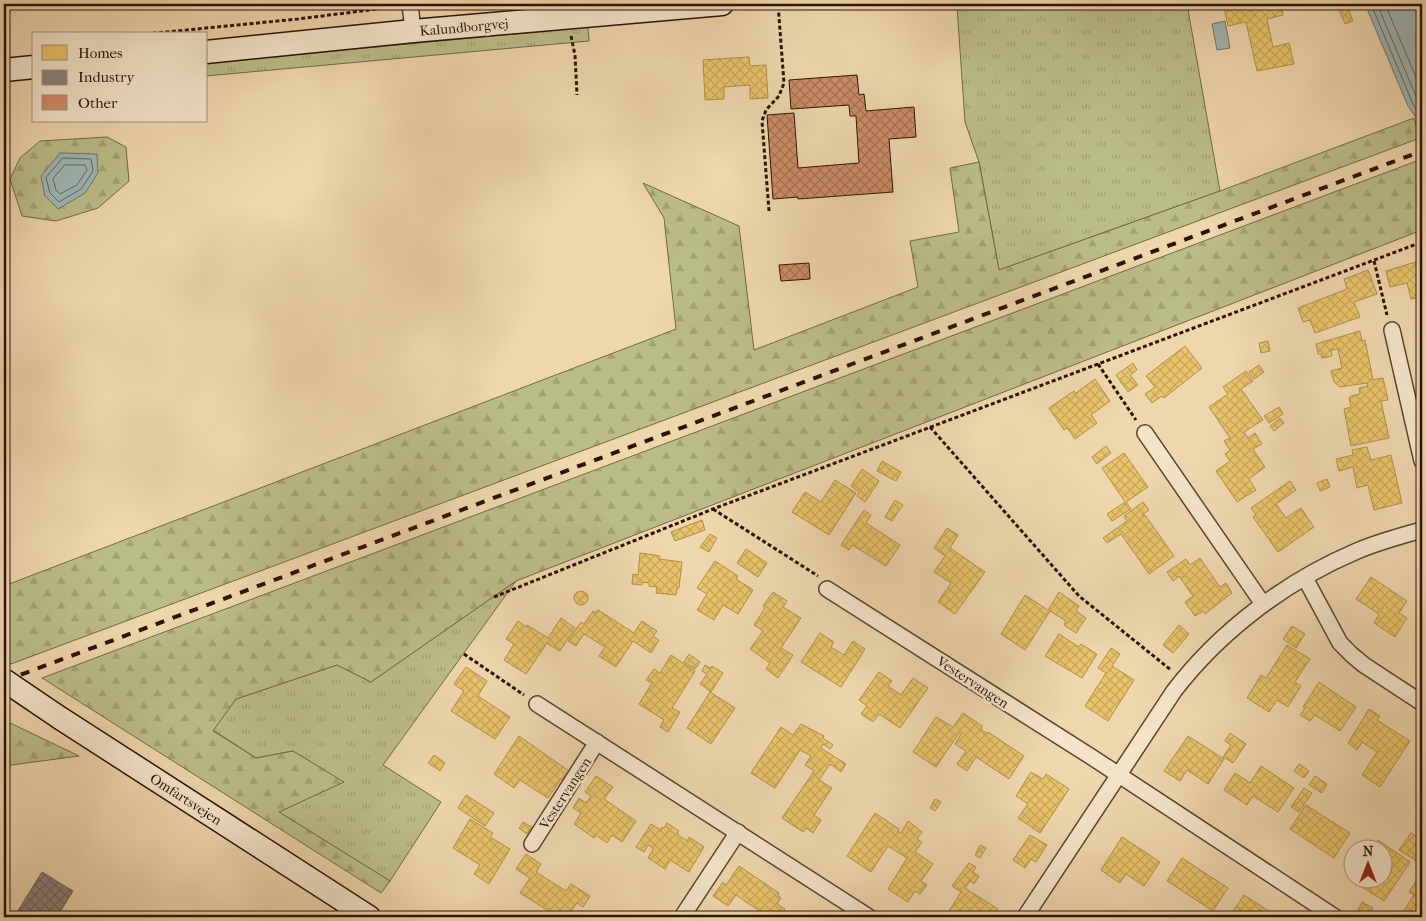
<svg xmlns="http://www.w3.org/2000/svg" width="1426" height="921" font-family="'IM FELL French Canon',serif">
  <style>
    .grass { fill: url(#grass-tufts); stroke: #746846 }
    .forest { fill: url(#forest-firs); stroke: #746846 }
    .water { fill: #9eb6b5; stroke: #71746e }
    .homes { fill: url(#homes-cross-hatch); stroke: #b18f4b }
    .industry { fill: url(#industry-cross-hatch); stroke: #6e6058 }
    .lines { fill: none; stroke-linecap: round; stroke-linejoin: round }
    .shore { stroke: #66645c; stroke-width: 1 }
    .building { fill: url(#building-cross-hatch); stroke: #2d1203 }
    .street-casing { stroke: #5d432e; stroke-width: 18 }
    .secondary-casing { stroke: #2d1203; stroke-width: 25 }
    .path { stroke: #2d1203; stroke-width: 3; stroke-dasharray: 4 2.5; stroke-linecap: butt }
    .street { stroke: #f4e4ca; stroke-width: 15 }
    .secondary { stroke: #f4e4ca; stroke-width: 22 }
    .rail { stroke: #2d1203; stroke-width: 4; stroke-dasharray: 9 9; stroke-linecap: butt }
    .secondary-bridge-casing { stroke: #2d1203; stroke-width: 25; stroke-linecap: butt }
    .secondary-bridge { stroke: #f4e4ca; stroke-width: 22 }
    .labels { text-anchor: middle; stroke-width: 5; stroke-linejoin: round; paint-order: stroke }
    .street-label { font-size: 14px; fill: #2d1203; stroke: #f4e4ca }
  </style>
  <defs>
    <pattern id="grass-tufts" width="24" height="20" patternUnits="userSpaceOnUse" patternTransform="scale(1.25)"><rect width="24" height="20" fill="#bbbd88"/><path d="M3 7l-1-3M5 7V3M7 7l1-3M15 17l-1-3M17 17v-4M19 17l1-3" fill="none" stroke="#a1a174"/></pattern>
    <pattern id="forest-firs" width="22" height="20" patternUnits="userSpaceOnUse" patternTransform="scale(1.25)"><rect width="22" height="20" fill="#bbbd88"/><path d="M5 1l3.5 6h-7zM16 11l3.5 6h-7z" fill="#a1a174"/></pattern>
    <pattern id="homes-cross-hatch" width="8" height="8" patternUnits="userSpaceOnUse" patternTransform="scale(1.25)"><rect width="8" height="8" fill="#e9c46a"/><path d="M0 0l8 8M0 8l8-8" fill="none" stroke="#c8a75a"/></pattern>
    <pattern id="industry-cross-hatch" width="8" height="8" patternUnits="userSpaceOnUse" patternTransform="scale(1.25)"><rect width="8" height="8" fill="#8a817c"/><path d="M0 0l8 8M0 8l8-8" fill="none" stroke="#716863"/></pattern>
    <pattern id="building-cross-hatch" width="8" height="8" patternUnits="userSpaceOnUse" patternTransform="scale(1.25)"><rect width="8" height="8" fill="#cd8d68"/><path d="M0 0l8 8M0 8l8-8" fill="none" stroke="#a77253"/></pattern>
  </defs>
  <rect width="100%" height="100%" fill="#eed6ad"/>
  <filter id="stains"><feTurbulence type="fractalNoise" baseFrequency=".004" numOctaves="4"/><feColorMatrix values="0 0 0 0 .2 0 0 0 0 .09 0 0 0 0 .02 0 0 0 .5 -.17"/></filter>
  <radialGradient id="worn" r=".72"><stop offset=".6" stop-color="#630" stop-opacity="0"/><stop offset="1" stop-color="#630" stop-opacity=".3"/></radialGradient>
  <g class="grass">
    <path d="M985,4H1187L1220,191L999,270L979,162L965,122L957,7Z"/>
    <path d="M588,27L589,41L206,76V63Z"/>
    <path d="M516,581L383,765L441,802L390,881L279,812L343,782L293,751L256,758L213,730L236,699L337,665L371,682Z"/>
  </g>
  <g class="forest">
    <path d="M1414,118L1420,138L11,664L4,659V586L676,329L664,218L643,183L739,226L754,350L918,287L910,241L959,232L950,168L979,162L999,270L1220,191Z"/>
    <path d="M107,137L126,147L129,181L98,208L56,221L22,216L10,179L20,158L40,141Z"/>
    <path d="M1422,159V230L516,581L371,682L337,665L236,699L213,731L256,758L293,751L344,782L279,812L390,881L381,893L42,678Z"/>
    <path d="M4,720L79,756L4,766Z"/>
  </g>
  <g class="water">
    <path d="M1365,4H1422V126L1408,106Z"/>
    <path d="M1225,21L1230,48L1217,50L1212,24Z"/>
    <path d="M60,153L97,154L98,173L85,193L58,209L45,196L41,176Z"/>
  </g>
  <g class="homes">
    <path d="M1242,4H1281L1283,15L1267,19L1273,47L1289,43L1294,64L1257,71L1246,22L1228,26L1224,8Z"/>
    <path d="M1337,4H1346L1353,21L1345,24Z"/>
    <path d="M749,57L750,66L766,65L768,98L750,99V85L724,87V99L705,100L703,60Z"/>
    <path d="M1422,260V297L1411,299L1407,283L1390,287L1386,271Z"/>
    <path d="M1368,270L1377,294L1354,302L1360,317L1315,333L1310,320L1303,322L1298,308L1347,289L1344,279Z"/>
    <path d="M1360,331L1362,341L1365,340L1373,380L1383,378L1388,400L1381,401L1389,438L1351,446L1344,409L1351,407L1349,398L1351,396L1360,394L1359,388L1368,386L1367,383L1340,387L1334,382L1331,371L1342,368L1338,349L1331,350L1332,356L1322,358L1321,354H1318L1316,344Z"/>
    <path d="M1268,341L1270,351L1261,353L1259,343Z"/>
    <path d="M1185,346L1202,368L1164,398L1162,396L1152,403L1145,394L1155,387L1146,376Z"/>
    <path d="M1133,363L1137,370L1130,375L1138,385L1128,392L1116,375Z"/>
    <path d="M1259,365L1264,372L1254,379L1249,372Z"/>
    <path d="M1246,371L1253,381L1241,389L1263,420L1244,432L1248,438L1255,433L1262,444L1253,449L1265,467L1249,479L1256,490L1237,502L1216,471L1230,461L1225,454L1230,450L1224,441L1230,438L1209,407L1228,394L1223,387Z"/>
    <path d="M1095,379L1110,401L1091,415L1097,423L1075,439L1067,428L1064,430L1049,408L1074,391L1076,393Z"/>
    <path d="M1279,407L1283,414L1269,423L1264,416Z"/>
    <path d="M1280,418L1284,423L1274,431L1270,426Z"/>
    <path d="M1106,446L1111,453L1097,464L1092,457Z"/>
    <path d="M1367,447L1371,460L1391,455L1402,503L1374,510L1368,485L1357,488L1353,467L1339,471L1336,459L1353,455L1352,450Z"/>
    <path d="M1124,453L1148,487L1126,502L1131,509L1112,521L1107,514L1125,502L1102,468Z"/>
    <path d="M882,461L901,472L896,481L877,471Z"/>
    <path d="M862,469L879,481L865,502L857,496L859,492L851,486Z"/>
    <path d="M1327,479L1330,487L1320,491L1317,483Z"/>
    <path d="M835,480L856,493L829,535L792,512L805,492L821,502Z"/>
    <path d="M1290,481L1296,490L1276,504L1286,518L1301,508L1314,527L1278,552L1253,517L1256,515L1251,508Z"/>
    <path d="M895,500L903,505L892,521L885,517Z"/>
    <path d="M1143,502L1149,510L1142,515L1143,516L1145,515L1174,556L1149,574L1121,534L1107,543L1103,538L1127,521L1124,516Z"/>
    <path d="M864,510L871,515L866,523L900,545L886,566L852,545L849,550L841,545Z"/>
    <path d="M702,520L705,530L675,541L671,532Z"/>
    <path d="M947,528L958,535L950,548L985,572L955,614L938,602L951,583L934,572L945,556L934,548Z"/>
    <path d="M710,534L717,538L709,552L700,547Z"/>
    <path d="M746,549L767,563L758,577L737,563Z"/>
    <path d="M640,553L660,556L659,559L682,562L679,588H677L676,595L656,593L657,587L649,586V583L642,582V585L632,584L633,574L638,575Z"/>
    <path d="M1200,558L1220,587L1226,583L1232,593L1205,614L1203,611L1195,616L1185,602L1193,596L1179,576L1173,581L1167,572L1186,559L1190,565Z"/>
    <path d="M715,561L738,576L736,579L753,590L738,614L723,605L714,620L697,610L707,594L697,588Z"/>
    <path d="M1371,577L1407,601L1399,613L1407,618L1395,637L1374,623L1379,614L1356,599Z"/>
    <circle cx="581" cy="598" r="7"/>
    <path d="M773,592L787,601L783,607L801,618L781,648L793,655L778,678L766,669L770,663L750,649L763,631L754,625L765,608L763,606Z"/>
    <path d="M1059,592L1079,606L1076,611L1086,618L1076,633L1064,625L1066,621L1050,611L1025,650L1001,634L1025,595L1048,610Z"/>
    <path d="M598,610L634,633L642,621L657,631L653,636L659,640L651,653L633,641L616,667L599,656L605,647L584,634L576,646L568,641L581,622L584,624L593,611L595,613Z"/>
    <path d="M561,618L575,628L560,651L547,643L526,674L504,660L514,644L506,639L518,621L526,627L527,625L548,638Z"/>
    <path d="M1179,625L1189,634L1173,653L1163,645Z"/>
    <path d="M1292,626L1305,634L1296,648L1283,639Z"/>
    <path d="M820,633L834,642L831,647L844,655L853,641L865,649L841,687L801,662Z"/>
    <path d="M1059,634L1079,647L1081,644L1097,654L1082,678L1045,656Z"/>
    <path d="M1287,645L1310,659L1295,682L1301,686L1288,707L1277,700L1269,712L1247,698L1261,675L1266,678Z"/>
    <path d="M1111,648L1120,654L1112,666L1134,680L1108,721L1085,706L1106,673L1098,668Z"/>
    <path d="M689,654L700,662L695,669L684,662Z"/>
    <path d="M671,655L695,671L672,708L680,712L668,732L660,727L664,720L639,704L652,683L646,680L654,669L660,673Z"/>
    <path d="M705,665L710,668L712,666L723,673L711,692L700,684L707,674L702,671Z"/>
    <path d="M466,667L487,681L478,696L510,717L495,739L451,711L464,691L454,684Z"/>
    <path d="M879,672L892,681L888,686L901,695L913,678L928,688L900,728L879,714L873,722L861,714L867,706L859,700Z"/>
    <path d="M1319,682L1356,707L1340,731L1315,715L1310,721L1300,715L1305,708L1303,707Z"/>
    <path d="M710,692L735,708L711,744L687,728Z"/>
    <path d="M1369,709L1380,716L1377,720L1410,741L1380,787L1362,775L1377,752L1362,742L1357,750L1348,743Z"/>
    <path d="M963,713L982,726L981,729L987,734L988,732L1024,756L1009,779L976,757L967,771L957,764L966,751L955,744L961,734L959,733L936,767L913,752L936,717L953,727Z"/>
    <path d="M801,724L824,736L823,738L833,745L830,749L823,744L821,748L846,764L841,772L830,764L819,780L832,788L814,815L821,820L813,833L806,828L803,832L782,818L814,771L805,765L811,756L800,750L775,788L751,773L781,727L793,735Z"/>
    <path d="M1230,733L1246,744L1233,763L1223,757L1231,745L1225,741Z"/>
    <path d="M519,736L569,771L562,780L561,779L548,798L520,780L514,788L494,774Z"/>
    <path d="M1188,736L1224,759L1208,784L1187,770L1180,781L1164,771Z"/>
    <path d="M434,755L445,763L440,771L428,763Z"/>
    <path d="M1299,764L1309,771L1304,778L1294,771Z"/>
    <path d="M1261,766L1294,788L1278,812L1253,796L1247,805L1224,790L1235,773L1250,783Z"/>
    <path d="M1031,772L1043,779L1046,774L1069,789L1040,833L1018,818L1028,804L1016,796Z"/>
    <path d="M596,776L613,787L604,799L636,821L622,842L612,835L607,843L596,835L594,838L574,824L581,813L573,808L579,798L586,803L591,796L585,792Z"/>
    <path d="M1315,776L1327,784L1322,793L1309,785Z"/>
    <path d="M1304,788L1312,793L1299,812L1291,807Z"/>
    <path d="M466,795L494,813L485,826L458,808Z"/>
    <path d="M935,799L941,802L935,811L930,808Z"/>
    <path d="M1306,805L1350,833L1334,858L1290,829Z"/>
    <path d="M875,813L899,829L898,831L901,833L908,821L922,832L917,839L922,842L915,852L933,864L921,881L927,885L920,894L915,891L908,902L888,889L907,858L888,846L871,872L847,856Z"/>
    <path d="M470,819L493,833L490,837L510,849L489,884L474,874L480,865L453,848Z"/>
    <path d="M523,822L532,827L527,834L519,828Z"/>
    <path d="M667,823L679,831L677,834L687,841L689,837L704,847L689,872L670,860L665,869L648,858L653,850L652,847L648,845L644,852L636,847L651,824L661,830L662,827L664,828Z"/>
    <path d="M1411,833L1422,840V864L1399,850Z"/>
    <path d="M1030,835L1047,845L1036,862L1031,859L1025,868L1013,860Z"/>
    <path d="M1122,837L1160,862L1144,886L1126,874L1120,883L1101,870Z"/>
    <path d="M1378,840L1410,862L1384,901L1362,887L1367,878H1384V848H1372Z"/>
    <path d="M980,845L986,848L980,858L975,855Z"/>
    <path d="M526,854L541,864L536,872L566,891L571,884L590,896L583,907L577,903L567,917H558L520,893L530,878L516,869Z"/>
    <path d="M1182,858L1228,888L1213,911L1167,881Z"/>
    <path d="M969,863L976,867L973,872L979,876L974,884L970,881L965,888L998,909L992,917H945L961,892L952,886Z"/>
    <path d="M739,866L779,893L778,896L781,898L777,904L785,909L780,917H768L769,916L766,913L765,915L736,895L728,906L713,896L723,882L726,885Z"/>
    <path d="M1422,872V917H1400L1414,895L1409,892Z"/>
    <path d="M1244,895L1278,917H1229Z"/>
    <path d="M1362,902L1373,908L1368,916L1358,910Z"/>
  </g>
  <path class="industry" d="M42,872L73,891L57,917H14Z"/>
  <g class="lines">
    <g class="shore">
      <path d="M1371,4L1413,104L1422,118"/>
      <path d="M1377,4L1418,101L1422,107"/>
      <path d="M1385,4L1422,91"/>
      <path d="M63,158L91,159L93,171L81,189L59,202L50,193L46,178Z"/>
      <path d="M65,165H85L87,170L77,185L60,194L56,190L53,179Z"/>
    </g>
  </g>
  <g class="building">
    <path d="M857,75L859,95L864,94L866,111L914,107L916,137L889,139L893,192L798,199V197L773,199L767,115L794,113L798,168L859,163L856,116H850L849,105L791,109L789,80Z"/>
    <path d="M809,263L810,279L781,281L779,265Z"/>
  </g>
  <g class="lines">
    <g class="street-casing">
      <g id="street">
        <path d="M410,4L413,31"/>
        <path d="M1392,330L1422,461"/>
        <path d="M1145,433L1263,604"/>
        <path d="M1305,578L1340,643L1352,655L1364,665L1422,703"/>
        <path d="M827,589L1090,756L1335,917"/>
        <path d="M537,704L869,917"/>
        <path d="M532,844L597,742"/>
        <path d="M682,917L738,832"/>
        <path d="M1025,917L1174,691C1220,631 1286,581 1357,551C1378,542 1400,536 1422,530"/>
      </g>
    </g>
    <g class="secondary-casing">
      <g id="secondary">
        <path d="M206,52L413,31L722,4"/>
        <path d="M4,70L34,67"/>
        <path d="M60,718L369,917"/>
      </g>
    </g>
    <g class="path">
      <path d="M146,34L298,19L393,7"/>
      <path d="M571,36L575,55L577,95"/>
      <path d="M769,211L762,121L766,110L779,96L784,83L778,4"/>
      <path d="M1374,261L1387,315"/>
      <path d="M1098,364L1136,420"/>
      <path d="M930,427L1079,596L1171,670"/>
      <path d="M713,509L818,576"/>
      <path d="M494,597L713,509L1422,242"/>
      <path d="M464,654L524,695"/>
    </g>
    <use href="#street" class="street"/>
    <use href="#secondary" class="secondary"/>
    <path class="rail" d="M4,681L1422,151"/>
    <g class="secondary-bridge-casing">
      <path id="secondary-bridge" d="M4,680L60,718"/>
    </g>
    <use href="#secondary-bridge" class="secondary-bridge"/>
  </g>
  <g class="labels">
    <g class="street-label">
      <text transform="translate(464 27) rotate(-5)" y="5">Kalundborgvej</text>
      <text transform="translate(973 682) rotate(33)" y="5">Vestervangen</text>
      <text transform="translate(565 793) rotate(-57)" y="5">Vestervangen</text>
      <text transform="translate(186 799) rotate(33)" y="5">Omfartsvejen</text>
    </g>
  </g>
  <rect width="1426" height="921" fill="none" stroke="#eed6ad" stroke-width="20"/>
  <rect x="5" y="5" width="1416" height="911" fill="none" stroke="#2d1203" stroke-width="2.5"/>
  <rect x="10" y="10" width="1406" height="901" fill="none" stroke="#2d1203"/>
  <rect x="32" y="32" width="175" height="90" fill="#f4e4ca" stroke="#a4907a"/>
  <rect x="42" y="45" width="25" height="15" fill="#e9c46a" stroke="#a4907a"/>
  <text x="78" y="58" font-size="15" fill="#2d1203">Homes</text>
  <rect x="42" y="70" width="25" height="15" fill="#8a817c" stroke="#a4907a"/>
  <text x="78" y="82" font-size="15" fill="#2d1203">Industry</text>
  <rect x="42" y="95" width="25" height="15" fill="#cd8d68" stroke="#a4907a"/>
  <text x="78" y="108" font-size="15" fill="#2d1203">Other</text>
  <g transform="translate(1368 864)"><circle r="24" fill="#f4e4ca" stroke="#a4907a"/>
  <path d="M0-4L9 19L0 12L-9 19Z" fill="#8f2418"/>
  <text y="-8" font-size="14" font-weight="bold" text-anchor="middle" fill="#2d1203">N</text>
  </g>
  <rect width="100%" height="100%" filter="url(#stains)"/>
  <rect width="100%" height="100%" fill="url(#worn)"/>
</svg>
